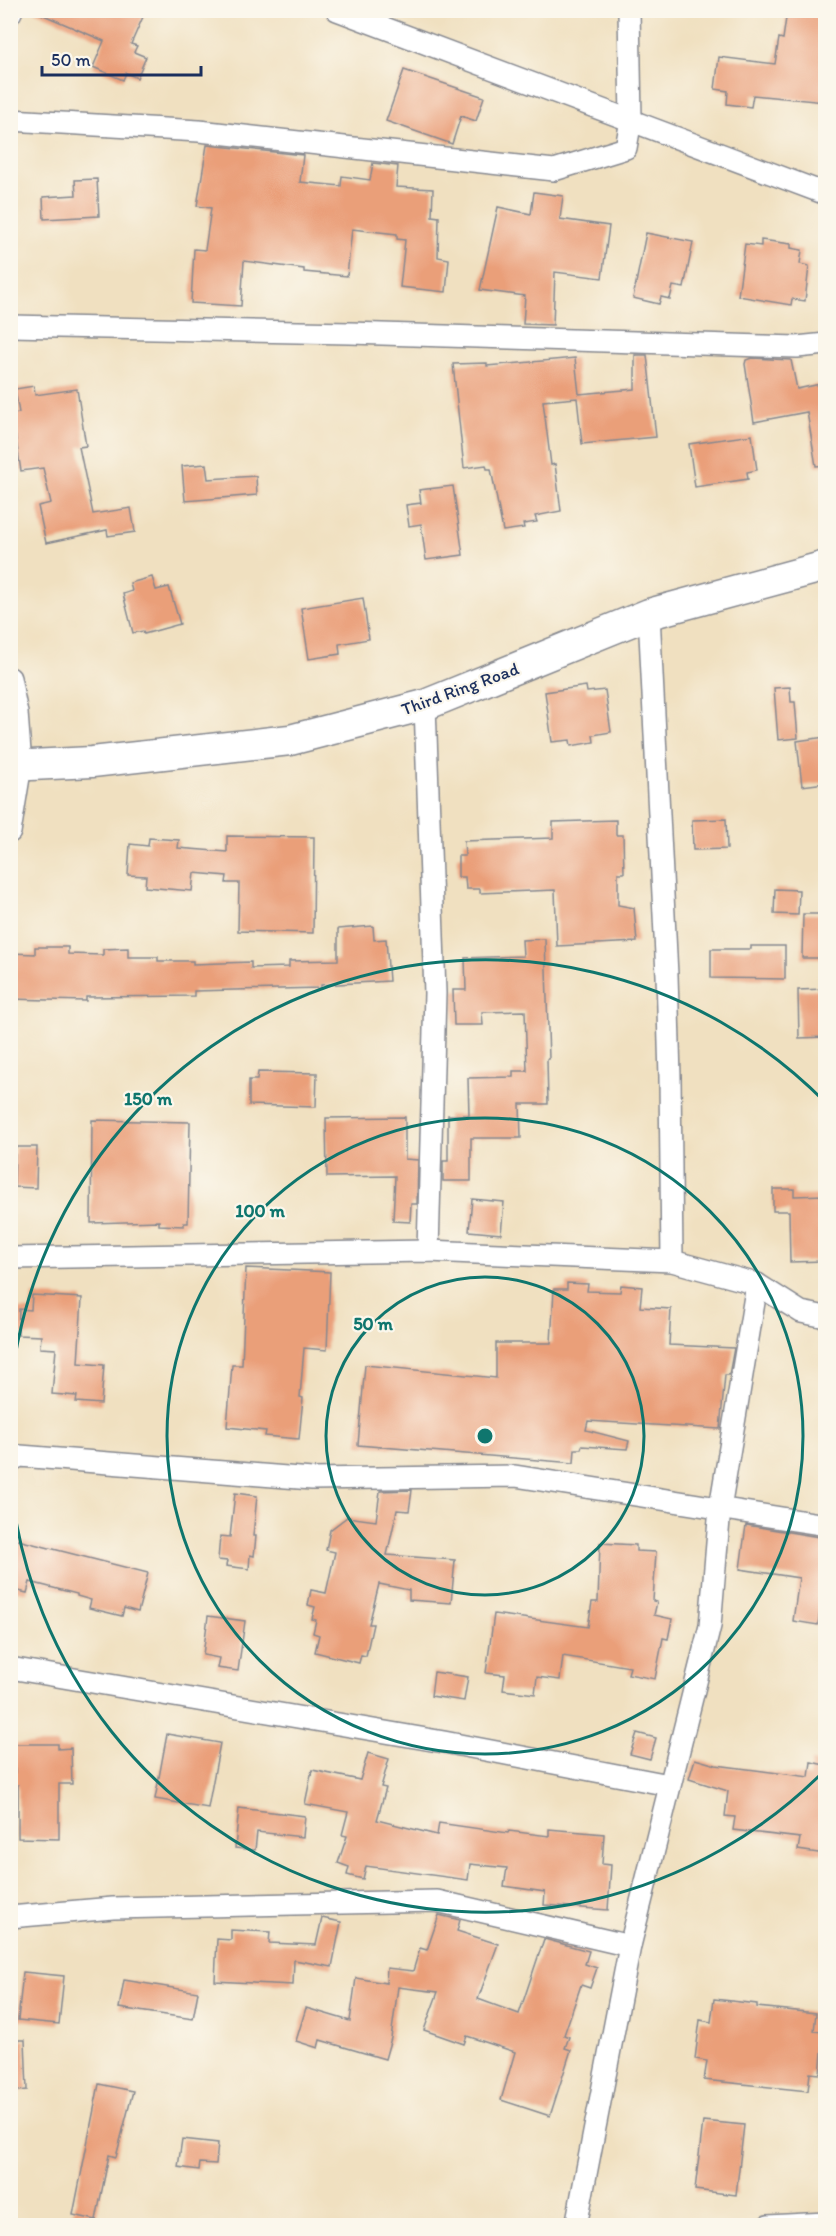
<svg xmlns="http://www.w3.org/2000/svg" width="836" height="2236" font-family="Itim,sans-serif">
  <style>
    .building { fill: #ea9f79 }
    .lines { fill: none; stroke-linecap: round; stroke-linejoin: round }
    .street-casing { stroke: #86888f; stroke-width: 24 }
    .secondary-casing { stroke: #86888f; stroke-width: 33 }
    .street { stroke: #fff; stroke-width: 21 }
    .secondary { stroke: #fff; stroke-width: 30 }
    .ring { fill: none; stroke: #0f766e; stroke-width: 3 }
    .labels { text-anchor: middle; stroke-width: 4.5; stroke-linejoin: round; paint-order: stroke }
    .street-label { font-size: 18px; fill: #1b2f5e; stroke: #fbf7ec }
    .centre { fill: #0f766e; stroke: #fbf7ec; stroke-width: 3 }
    .ring-label { font-size: 18px; text-anchor: middle; font-weight: bold; fill: #0f766e; stroke: #fbf7ec; stroke-width: 4.5; stroke-linejoin: round; paint-order: stroke }
  </style>
  <rect width="100%" height="100%" fill="#fbf7ec"/>
  <filter id="ink" filterUnits="userSpaceOnUse"><feTurbulence type="fractalNoise" baseFrequency=".0167" numOctaves="2"/><feDisplacementMap in="SourceGraphic" scale="12" xChannelSelector="R" yChannelSelector="G"/><feConvolveMatrix kernelMatrix="1 2 1 2 8 2 1 2 1" color-interpolation-filters="sRGB"/></filter>
  <filter id="wash" filterUnits="userSpaceOnUse"><feTurbulence type="fractalNoise" baseFrequency=".008" numOctaves="4" result="noise"/><feDisplacementMap in="SourceGraphic" scale="24" xChannelSelector="R" yChannelSelector="G"/><feGaussianBlur stdDeviation="1.35" result="paint"/><feColorMatrix in="noise" values="0 0 0 0 0 0 0 0 0 0 0 0 0 0 0 0 0 1.4 0 .05"/><feComposite in="paint" operator="in"/></filter>
  <g filter="url(#wash)">
    <rect width="100%" height="100%" fill="#f0e0c0"/>
    <g id="blocks">
      <g class="building">
        <path d="M32,10H146L131,44L137,46L134,52L146,57L137,78L126,73L123,80L93,67L104,41Z"/>
        <path d="M787,11L825,16V102L753,95L751,107L727,104L728,91L715,89L719,57L775,64L779,38L783,39Z"/>
        <path d="M404,70L484,97L476,121L461,116L452,144L386,121Z"/>
        <path d="M207,145L303,155L300,182L341,186L342,176L370,180L373,163L398,166L396,187L433,189L432,216L439,217L438,257L449,259L446,292L400,287L405,240L397,239V234L352,229L347,276L304,272V269L244,261L241,306L191,303L194,249L205,250L211,208L197,206Z"/>
        <path d="M97,179L99,216L44,219L43,197L76,195L75,180Z"/>
        <path d="M534,192L563,196L560,219L609,226L602,278L555,272L553,325L523,324L525,296L480,290L498,207L531,214Z"/>
        <path d="M646,233L693,242L684,288L673,286L670,299L661,297L659,304L633,298Z"/>
        <path d="M761,240L791,244V248L802,250L800,264L809,266L805,301L792,299L791,305L738,296L745,244L761,246Z"/>
        <path d="M635,355H647L656,437L582,444L577,398L543,401L551,465L555,464L561,511L535,516L537,522L523,524L524,528L503,531L491,469H487L486,465L464,468L453,364L487,363V366L575,358L579,394L635,389Z"/>
        <path d="M752,358L791,360L797,389L825,383V465L816,466L807,412L754,422L745,364L746,360Z"/>
        <path d="M34,386L35,395L77,389L86,446L79,447L93,514L131,508L135,532L108,536L107,530L46,543L38,506L51,503L43,468L21,471L12,414L19,413L15,389Z"/>
        <path d="M752,435L757,470L747,472L748,479L695,487L689,444Z"/>
        <path d="M206,464L208,479L256,476L257,495L185,501L182,466Z"/>
        <path d="M453,486L463,555L426,560L421,524L409,526L406,505L421,503L419,490Z"/>
        <path d="M152,577L156,590L169,587L180,624L144,634L143,631L133,633L123,594L132,591L130,583Z"/>
        <path d="M363,598L369,639L339,644L340,654L309,659L301,608Z"/>
        <path d="M586,686L587,692L605,690L611,732L593,735L594,742L571,746L570,740L552,742L545,692Z"/>
        <path d="M790,687L791,702H795L798,738L778,740L774,688Z"/>
        <path d="M825,737V783L802,786L797,741Z"/>
        <path d="M726,819L727,849L693,850L692,820Z"/>
        <path d="M616,820V835H623L624,873H618V905L634,908L637,942L557,946L555,890L480,893V889H466L465,877H458V856H465L464,841L553,838V822Z"/>
        <path d="M227,836L314,837L313,933L238,931L239,883H226L227,876L194,873L192,891L145,887L146,876L128,875L130,844L148,846L149,838L179,840L178,848L227,852Z"/>
        <path d="M775,889L799,890L798,915L774,914Z"/>
        <path d="M803,914H825V958H802Z"/>
        <path d="M373,926L374,940L386,939L389,981L321,985V988L194,991V996L86,997V1001L10,999V953L35,954V947H68V954L103,955V949L128,948V957H158V961H193V964L251,962V968L289,967V961L338,960V929Z"/>
        <path d="M545,939L549,1059H547L548,1104H520L521,1138H471V1181H443V1161H448V1115H469L468,1078L513,1077V1071H527L525,1011L482,1012L483,1025H454L453,990H466L465,958L523,956L522,940Z"/>
        <path d="M751,946H785V979L711,978V949H751Z"/>
        <path d="M825,989V1037L799,1038L798,990Z"/>
        <path d="M258,1072L317,1073L316,1107L249,1105V1080H257Z"/>
        <path d="M405,1117V1159L418,1160L417,1204H411L410,1222L393,1221L395,1176L327,1177L326,1118Z"/>
        <path d="M92,1120L190,1122L188,1223H184V1226L159,1225V1221L91,1223Z"/>
        <path d="M15,1147H37L36,1188L14,1187Z"/>
        <path d="M773,1189H794V1196L825,1195V1261L790,1262L789,1211H773Z"/>
        <path d="M472,1199L504,1202L501,1234L469,1231Z"/>
        <path d="M246,1268L330,1272L327,1350L304,1348L300,1397L303,1398L299,1439L265,1436L266,1431L227,1427L232,1365H242Z"/>
        <path d="M567,1283L588,1284L587,1291L620,1292L621,1285L642,1287L640,1307L671,1309L669,1345L734,1348L729,1375H725L720,1429L588,1421L586,1430L629,1441L627,1449L582,1446L581,1449H575L574,1463L358,1445L365,1365L496,1378V1343H551L554,1289H567Z"/>
        <path d="M32,1295L82,1298L78,1363L104,1365L101,1404L76,1402L77,1396L52,1394L56,1349L40,1348L41,1336L18,1335L19,1309L31,1310Z"/>
        <path d="M412,1490L409,1511L397,1510L387,1555L455,1560L451,1603L409,1600V1590L379,1584L369,1624H373L366,1656L361,1655L359,1663L315,1652L319,1635L313,1633L316,1620L312,1619L315,1607L308,1605L311,1590L326,1593L335,1552L326,1550L330,1530L347,1517L376,1521L380,1491Z"/>
        <path d="M235,1493L257,1496L253,1536H256L254,1556L250,1555L249,1569L226,1566L227,1561L218,1560L220,1536L230,1537Z"/>
        <path d="M746,1525L825,1538V1575L818,1625L793,1621L799,1578L740,1569Z"/>
        <path d="M10,1538L148,1573L138,1612L124,1608L122,1616L89,1608L91,1600L77,1596V1594L30,1582L27,1593L10,1589Z"/>
        <path d="M600,1543L636,1545V1551L656,1552L653,1601L657,1602L654,1615L672,1619L668,1639L663,1638L655,1679L628,1674L630,1667L563,1656L560,1680L537,1677L535,1694L503,1690L505,1675L486,1673L494,1614L588,1627L592,1602H598Z"/>
        <path d="M208,1616L245,1621L238,1671L217,1668L219,1658L203,1655Z"/>
        <path d="M434,1672L468,1677L464,1701L431,1696Z"/>
        <path d="M637,1733L656,1738L650,1759L630,1754Z"/>
        <path d="M167,1734L220,1743L208,1808L155,1799Z"/>
        <path d="M15,1744H58V1749L71,1748L72,1784H59V1839L18,1838V1785H15Z"/>
        <path d="M368,1753L389,1759L381,1787L386,1788L377,1820L437,1835L439,1823L508,1833L509,1831L549,1836V1829L604,1834L602,1864L611,1865L608,1910L544,1905L545,1892L504,1886L507,1868L470,1864L468,1880L366,1866L363,1879L347,1875L349,1867L338,1863L347,1836L342,1835L348,1812L305,1804L312,1770L360,1780Z"/>
        <path d="M695,1759L716,1765L809,1777L811,1762L825,1765V1854L798,1850L800,1838L733,1830L735,1817L725,1816L728,1791L689,1779Z"/>
        <path d="M239,1808L305,1816L303,1837L257,1832L255,1850L235,1848Z"/>
        <path d="M439,1915L460,1920L457,1931L498,1944L478,1999L519,2014L544,1939L589,1951L585,1964L597,1968L590,1988L581,1985L564,2035L569,2037L565,2048L571,2050L550,2116L501,2100L515,2052L467,2036L464,2044L424,2030L438,1992L398,1987L391,2038L385,2059L320,2040L318,2048L296,2041L306,2008L350,2021L356,1978L386,1983L387,1968L413,1971L420,1948L427,1950Z"/>
        <path d="M322,1918L341,1922L332,1967L294,1960L293,1985L215,1981L217,1939L231,1940V1930L270,1932L269,1943L316,1945Z"/>
        <path d="M23,1972L64,1976L59,2024L18,2020Z"/>
        <path d="M124,1980L198,1992L193,2019L119,2008Z"/>
        <path d="M714,1999L757,2004V2007L816,2013L814,2031L824,2032L820,2074L810,2073L808,2091L704,2080L707,2061L695,2059L700,2020L711,2022Z"/>
        <path d="M10,2040H25L27,2090L10,2092Z"/>
        <path d="M99,2084L133,2091L116,2157L109,2155L96,2220L73,2215Z"/>
        <path d="M703,2121L744,2125L736,2195L695,2190Z"/>
        <path d="M182,2139L218,2143L216,2164L200,2163L199,2170L178,2167Z"/>
      </g>
    </g>
  </g>
  <g filter="url(#ink)">
    <use href="#blocks" fill-opacity="0" stroke="#86888f" stroke-width="1.5"/>
    <g class="lines">
      <g class="street-casing">
        <g id="street">
          <path d="M337,10L826,194"/>
          <path d="M10,14L12,10"/>
          <path d="M10,120L199,131L554,170L626,148L631,120L629,10"/>
          <path d="M10,326L350,333L797,347L826,344"/>
          <path d="M649,614L667,975L670,1077L672,1261"/>
          <path d="M10,678L17,713L21,765L10,832"/>
          <path d="M425,705L435,993L428,1251"/>
          <path d="M10,1258L428,1251L672,1261L757,1284L801,1312L826,1317"/>
          <path d="M10,1461L20,1456L312,1479L515,1476L826,1525"/>
          <path d="M10,1668L444,1742L669,1785"/>
          <path d="M10,1917L113,1908L437,1901L630,1946"/>
          <path d="M576,2226L630,1946L710,1626L720,1508L757,1284"/>
          <path d="M768,2226L826,2223"/>
        </g>
      </g>
      <g class="secondary-casing">
        <path id="secondary" d="M10,766L92,762L290,740L425,705L649,614L826,566"/>
      </g>
      <use href="#street" class="street"/>
      <use href="#secondary" class="secondary"/>
    </g>
  </g>
  <g class="ring">
    <circle cx="485" cy="1436" r="159"/>
    <circle cx="485" cy="1436" r="318"/>
    <path d="M825 1770A477 477 0 0 1 11 1486M11 1386A477 477 0 0 1 825 1102"/>
  </g>
  <g class="labels">
    <g class="street-label">
      <text transform="translate(460 689) rotate(-20)" y="6">Third Ring Road</text>
    </g>
  </g>
  <circle cx="485" cy="1436" r="9" class="centre"/>
  <g class="ring-label">
    <text x="148" y="1105">150 m</text>
    <text x="260" y="1217">100 m</text>
    <text x="373" y="1330">50 m</text>
  </g>
  <rect width="836" height="2236" fill="none" stroke="#fbf7ec" stroke-width="36"/>
  <path d="M42 66v9h159v-9" fill="none" stroke="#1b2f5e" stroke-width="3"/>
  <text x="51" y="66" font-size="18" fill="#1b2f5e" stroke="#fbf7ec" stroke-width="4.5" paint-order="stroke">50 m</text>
</svg>
